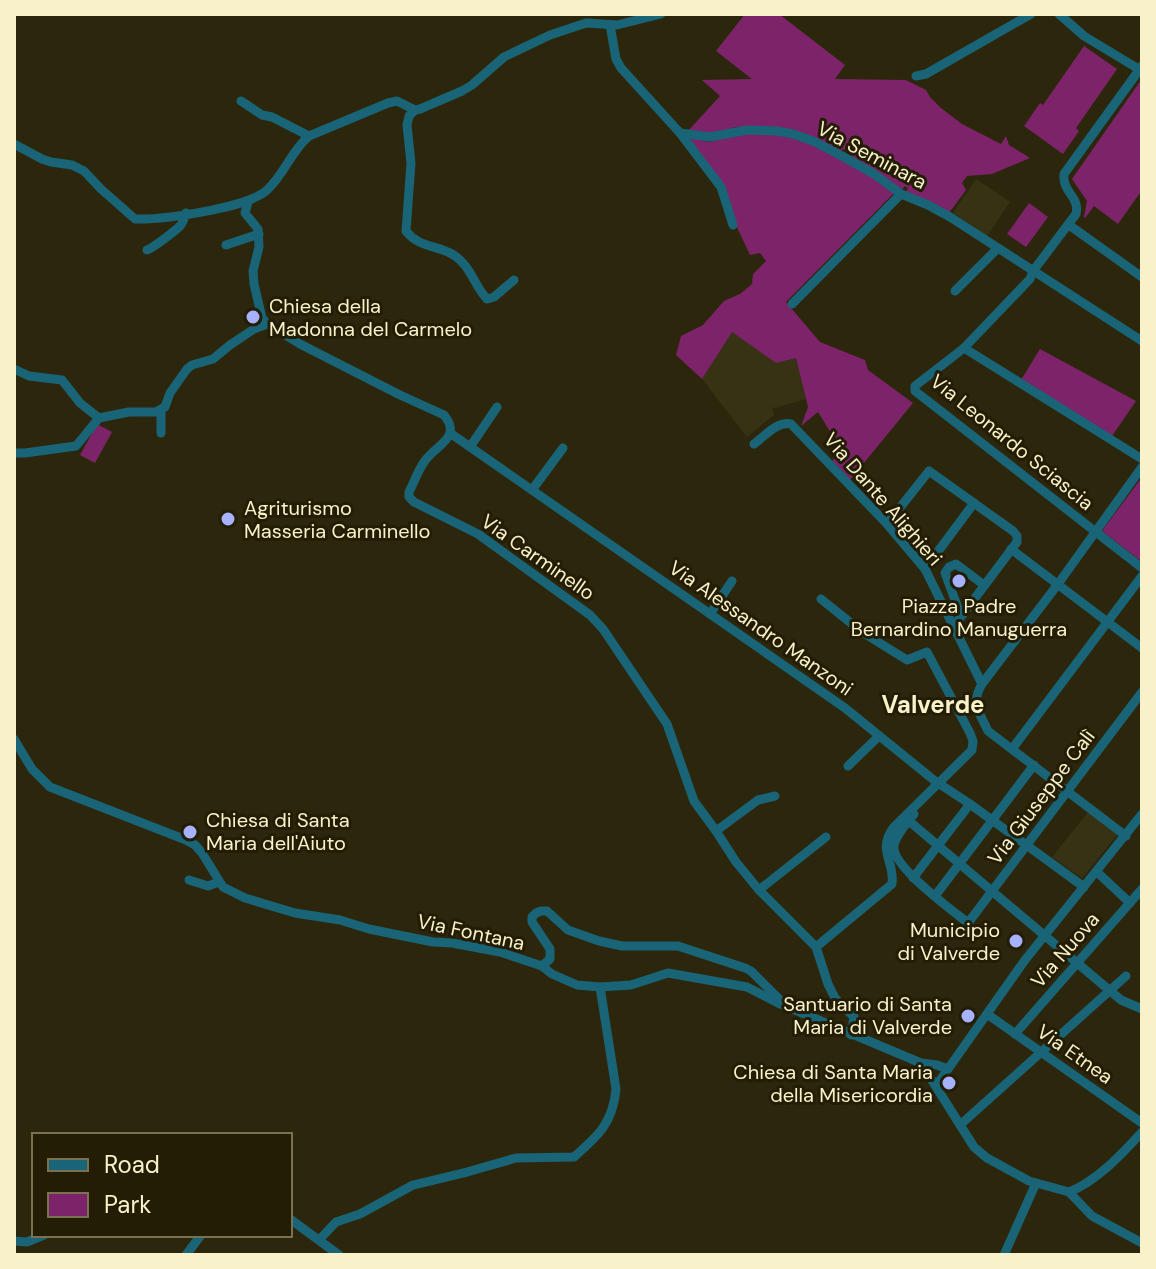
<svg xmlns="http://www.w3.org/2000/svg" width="1156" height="1269" font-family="'DM Sans',sans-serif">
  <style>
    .built { fill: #383214 }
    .green { fill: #7d2369 }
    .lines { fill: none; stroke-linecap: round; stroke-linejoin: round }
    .minor { stroke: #196476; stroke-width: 9 }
    .poi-dot { fill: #a7b1fc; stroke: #221d04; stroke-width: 3 }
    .labels { text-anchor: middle; stroke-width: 6; stroke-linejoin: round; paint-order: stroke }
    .street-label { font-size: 20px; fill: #f9f1c9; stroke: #221d04 }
    .poi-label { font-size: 20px; fill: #f9f1c9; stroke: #221d04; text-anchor: start }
    .quarter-label { font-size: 24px; font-weight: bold; fill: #f9f1c9; stroke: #221d04 }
  </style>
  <rect width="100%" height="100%" fill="#2c270c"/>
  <g class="built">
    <path d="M976,179L1010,202L987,236L953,213Z"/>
    <path d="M732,331L776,363L796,358L806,399L775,408L772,407L774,415L747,437L702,379Z"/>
    <path d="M1089,811L1118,834L1082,878L1052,857Z"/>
  </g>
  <g class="green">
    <path d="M745,14H779L845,65L835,79L906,80L926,90L930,97L941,108L962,124L1001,144L1006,136L1009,145L1030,158L992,174L967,176L962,183L966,190L949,213L906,192L908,188L905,186L902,190L849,157L848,151L844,149L839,152L758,127H736L710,134L688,131L720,96L702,80L752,79L716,51Z"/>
    <path d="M1084,46L1117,69L1076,128L1079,131L1063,154L1024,126L1040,103L1043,105Z"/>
    <path d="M1141,80L1142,190L1118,224L1094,206L1085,218L1084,217L1087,201L1072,179Z"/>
    <path d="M738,133C752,134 768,133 782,136C821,143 862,170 895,192L786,302L820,342L865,360L868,370L913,403L850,480L832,461L842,451L818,412L801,426L808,407L796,358L776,363L732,332L702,379L676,355L681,336L703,325L724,301L740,294L752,284L753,274L766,261L760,253L750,255L736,225L725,189L688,137L710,142Z"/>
    <path d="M1029,203L1048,217L1026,247L1007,234Z"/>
    <path d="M1040,349L1136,401L1112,436L1021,380Z"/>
    <path d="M97,424L112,432L95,463L80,455Z"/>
    <path d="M1142,477V562L1102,531Z"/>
  </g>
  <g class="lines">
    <g class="minor">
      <path d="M1059,14L1084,36L1142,71"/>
      <path d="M610,25L616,59L621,68L680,133L710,137L747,130L777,131L793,134L813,141L842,156L874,174L901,194L928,205L950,217L1142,341"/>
      <path d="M1142,66L1064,174C1062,193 1080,196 1076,214L1033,271L1030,279L964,348L915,386V391L1142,568"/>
      <path d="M916,76L926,74L1031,14"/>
      <path d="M241,101L262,115L272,117L309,136"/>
      <path d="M415,110L409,116L407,125L411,163L406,231C418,247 436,245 452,254C471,265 474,286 487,299L494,297L514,280"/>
      <path d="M680,133L721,187L733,225"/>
      <path d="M14,144L42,159L51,162L72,165L84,171L101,189L135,219C162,220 248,208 267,190C284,175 291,151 309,136L388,103L397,101L415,110L420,109L462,91L472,85L504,57L550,35L586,23L617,25L661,14"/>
      <path d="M248,202L245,213L258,229L259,247L253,271L254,284L262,318L267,324L300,344L400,395L444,415C463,438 435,445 424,462C418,471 414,482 409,492V497L414,502L478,534L590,615L603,629L667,724L694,801L716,831L736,862L759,890L816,947L828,984L835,998L854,1017L851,1035"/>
      <path d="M1069,225L1142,277"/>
      <path d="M226,245L259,234"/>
      <path d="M147,250C153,248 175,231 180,226C183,223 184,218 186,213"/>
      <path d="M955,291L997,249"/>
      <path d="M792,304L901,194"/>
      <path d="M964,348L1142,459"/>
      <path d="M14,369L29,376L62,380L80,403L99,418L129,412H156L165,407L170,393L187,369L192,365L213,359L230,345L254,329L267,324"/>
      <path d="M161,410V433"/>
      <path d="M450,433L845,708L935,781L970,804L1084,887"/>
      <path d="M754,444C765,436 777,421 791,424L887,524L925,569L982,684"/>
      <path d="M470,447L497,407"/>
      <path d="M14,453H25L76,446L99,418"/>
      <path d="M532,490L563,448"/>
      <path d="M887,524L929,471L1013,531L1017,536V542L954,626"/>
      <path d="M1011,549L1142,648"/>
      <path d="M925,569L974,503"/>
      <path d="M710,614L732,581"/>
      <path d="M962,615L958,608L945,573L949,567L956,564L984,585"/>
      <path d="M14,739L32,769L50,787L186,840L195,845L202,853L223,887L245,898L295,913L340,920L369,929L433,942L452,943L500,952L542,966L550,959V949L532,922V917L536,913L541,911H547L568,930L599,941L622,946H678L745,968L751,971L780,1000L783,1005L921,1063L937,1065L948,1069"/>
      <path d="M1012,749L1142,576"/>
      <path d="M848,766L879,736"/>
      <path d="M914,814C907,823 895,836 894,846C891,866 952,910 968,923L1142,692"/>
      <path d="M909,821L1121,1000L1142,1009"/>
      <path d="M716,831L758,800L775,796"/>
      <path d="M1126,836L988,731C980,713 970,704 982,684L1058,584L1142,467"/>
      <path d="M1097,872L1130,903"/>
      <path d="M913,878L970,804"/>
      <path d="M189,880L208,886L219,882"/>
      <path d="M759,890L826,837"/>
      <path d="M935,896L1034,765"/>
      <path d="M816,947L892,884C895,861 877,851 893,828L972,750L973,741L970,733L927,652L907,660L862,632L821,599"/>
      <path d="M542,966L552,974L577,985L600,987L631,985L668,973L747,987L780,1004"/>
      <path d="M987,1014L1142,1123"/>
      <path d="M1015,1034L1142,889"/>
      <path d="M921,1063L974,1147L987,1158L1029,1181L1069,1192L1092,1216L1142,1243"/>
      <path d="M936,1086L1025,960L1142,814"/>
      <path d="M960,1125L1126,976"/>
      <path d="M1069,1192C1097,1181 1122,1154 1142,1132"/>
      <path d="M290,1219L339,1255"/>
      <path d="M319,1240L336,1222L360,1214L413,1185L467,1172L516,1158L574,1157C598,1136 613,1123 616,1089L600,987"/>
      <path d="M14,1241L27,1242L44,1235"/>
      <path d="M186,1255L201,1235"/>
      <path d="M1004,1255L1036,1183"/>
    </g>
  </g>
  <g class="poi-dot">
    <circle cx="253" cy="317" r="8"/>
    <circle cx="228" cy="519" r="8"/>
    <circle cx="959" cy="581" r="8"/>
    <circle cx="190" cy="832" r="8"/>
    <circle cx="1016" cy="941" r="8"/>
    <circle cx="968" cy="1016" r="8"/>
    <circle cx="949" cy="1083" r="8"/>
  </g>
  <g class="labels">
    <g class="street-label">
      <text transform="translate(872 155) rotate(28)" y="7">Via Seminara</text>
      <text transform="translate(1012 442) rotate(39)" y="7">Via Leonardo Sciascia</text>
      <text transform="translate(883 499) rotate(49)" y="7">Via Dante Alighieri</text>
      <text transform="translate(538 557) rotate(35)" y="7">Via Carminello</text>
      <text transform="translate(761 628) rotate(35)" y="7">Via Alessandro Manzoni</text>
      <text transform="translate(1041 797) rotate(-53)" y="7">Via Giuseppe Calì</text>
      <text transform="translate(471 932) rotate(12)" y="7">Via Fontana</text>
      <text transform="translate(1065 950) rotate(-49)" y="7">Via Nuova</text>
      <text transform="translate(1075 1054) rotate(35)" y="7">Via Etnea</text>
    </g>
    <g class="poi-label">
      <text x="269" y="313">Chiesa della<tspan x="269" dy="23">Madonna del Carmelo</tspan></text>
      <text x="244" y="515">Agriturismo<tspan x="244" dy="23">Masseria Carminello</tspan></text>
      <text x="959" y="613" text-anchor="middle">Piazza Padre<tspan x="959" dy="23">Bernardino Manuguerra</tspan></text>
      <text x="206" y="827">Chiesa di Santa<tspan x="206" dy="23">Maria dell'Aiuto</tspan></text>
      <text x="1000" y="937" text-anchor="end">Municipio<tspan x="1000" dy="23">di Valverde</tspan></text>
      <text x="952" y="1011" text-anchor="end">Santuario di Santa<tspan x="952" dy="23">Maria di Valverde</tspan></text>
      <text x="933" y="1079" text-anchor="end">Chiesa di Santa Maria<tspan x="933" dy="23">della Misericordia</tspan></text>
    </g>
    <g class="quarter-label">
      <text x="933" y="713">Valverde</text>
    </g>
  </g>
  <rect width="1156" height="1269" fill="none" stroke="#f9f1c9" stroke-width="32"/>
  <rect x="32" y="1133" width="260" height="104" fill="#221d04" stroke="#787253" stroke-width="2"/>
  <rect x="48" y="1159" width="40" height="12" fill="#196476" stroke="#787253" stroke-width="2"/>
  <text x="104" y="1173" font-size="24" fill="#f9f1c9">Road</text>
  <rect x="48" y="1193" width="40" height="24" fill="#7d2369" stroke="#787253" stroke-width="2"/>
  <text x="104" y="1213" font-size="24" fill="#f9f1c9">Park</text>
</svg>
